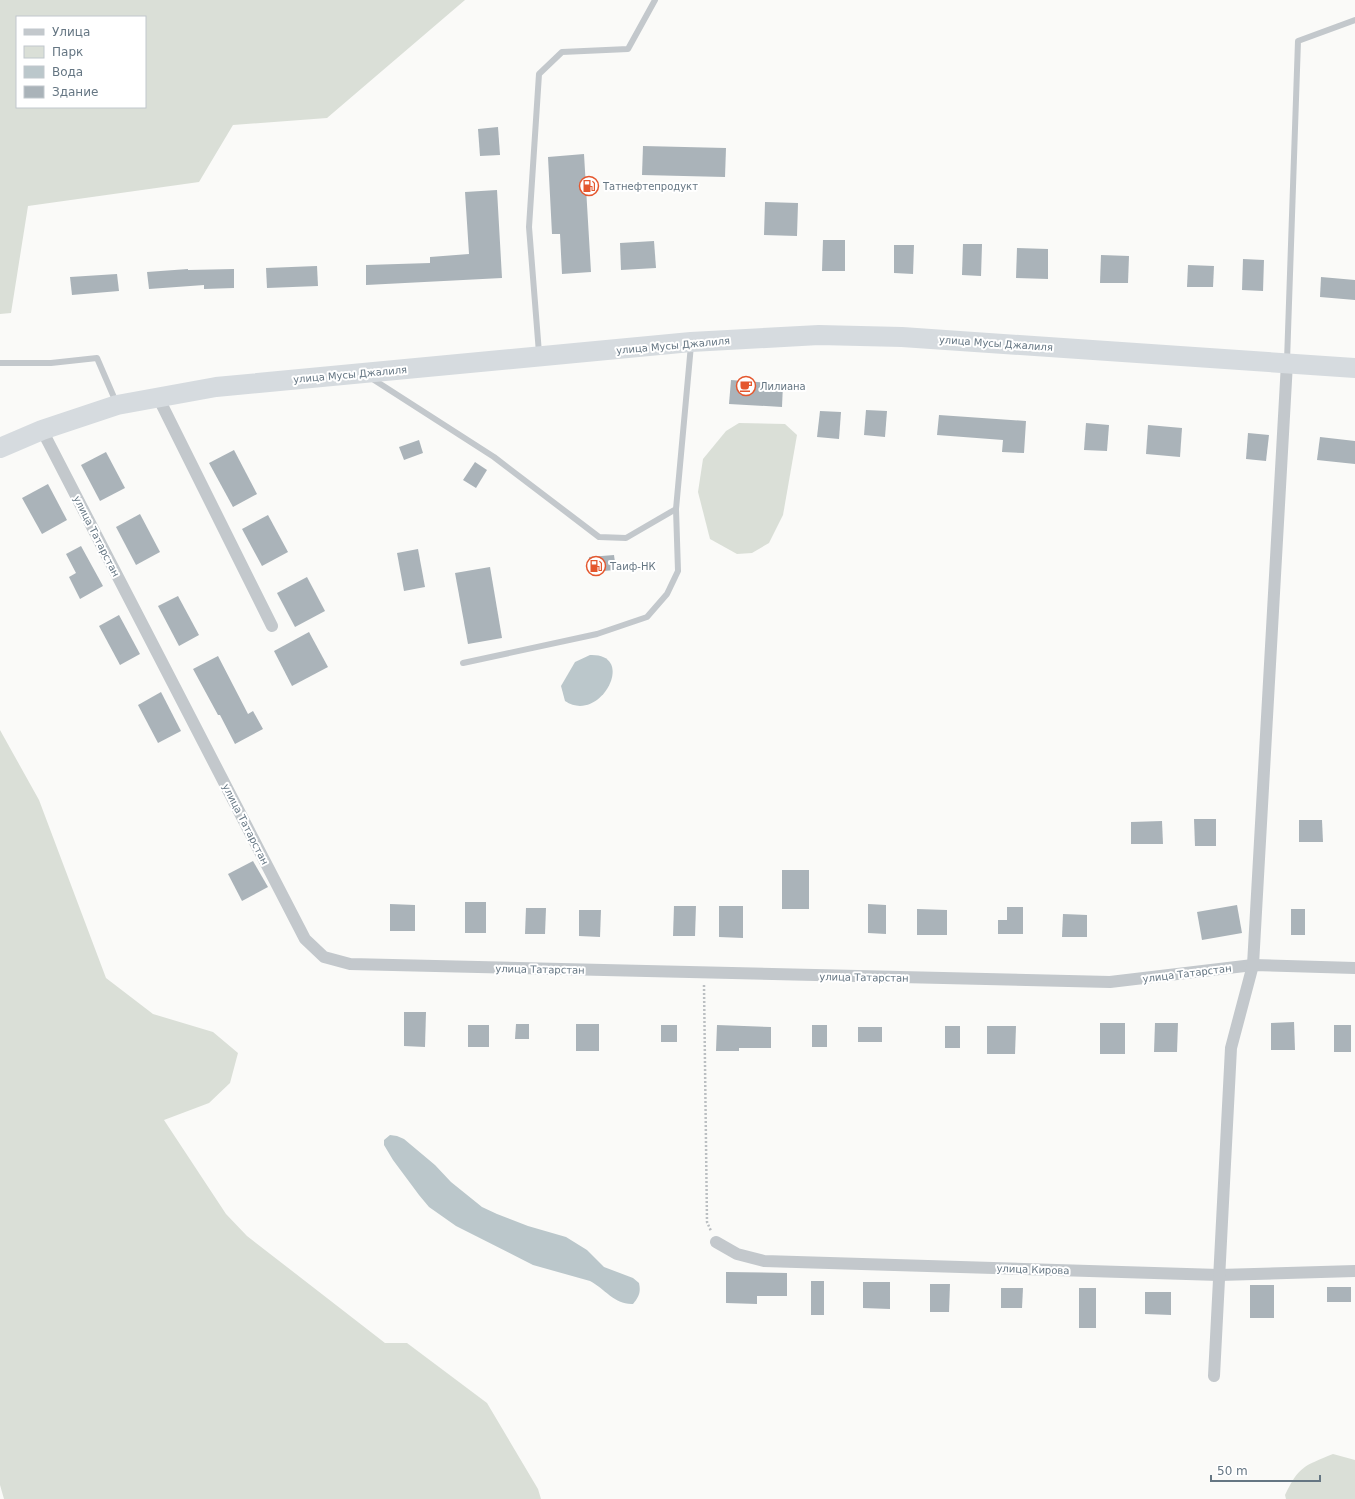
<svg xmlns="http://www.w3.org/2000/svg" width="1355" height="1499" font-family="'DejaVu Sans',sans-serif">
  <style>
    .green { fill: #dadfd7; fill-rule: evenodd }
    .water { fill: #bbc7cb }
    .building { fill: #aab3b9 }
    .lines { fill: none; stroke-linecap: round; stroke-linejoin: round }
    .path { stroke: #bbbfc2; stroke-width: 2.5; stroke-dasharray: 2 2; stroke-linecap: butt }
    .service { stroke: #c3c8cc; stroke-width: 6 }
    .minor { stroke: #c3c8cc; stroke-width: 12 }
    .trunk { stroke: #d6dbdf; stroke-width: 20 }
    .labels { text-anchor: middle; stroke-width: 4; stroke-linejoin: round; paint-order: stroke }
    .poi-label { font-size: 10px; fill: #657683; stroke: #fff; text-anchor: start }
    .street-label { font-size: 10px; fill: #657683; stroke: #fff }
  </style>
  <rect width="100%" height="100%" fill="#fafaf8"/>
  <g class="green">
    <path d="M0,0H465L327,118L233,125L199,182L28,206L11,313L0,314ZM17,17H145V107H17Z"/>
    <path d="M739,423L785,424L797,435L783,515L769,543L752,553L737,554L710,539L698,492L703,459L726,431Z"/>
    <path d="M0,730L39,800L106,978L153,1014L213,1032L238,1053L230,1083L209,1103L164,1120L226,1214L247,1236L385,1343H407L487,1403L538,1489L541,1499H4L0,1485Z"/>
    <path d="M1333,1454L1355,1460V1499H1286L1285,1495C1299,1466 1304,1466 1333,1454Z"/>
  </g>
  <g class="water">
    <path d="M590,655C638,653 600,725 565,701L561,686L575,662Z"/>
    <path d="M390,1135L397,1136L404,1139L435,1165L451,1182L482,1207L497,1214L528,1226L566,1237L587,1250L604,1267L633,1278L639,1283C641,1292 639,1297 633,1304C615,1305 605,1289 590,1281L533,1265L456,1226L429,1207L419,1195L393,1160L384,1145V1140Z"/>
  </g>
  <g class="building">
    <path d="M498,127L500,155L480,156L478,129Z"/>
    <path d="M643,146L726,148L725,177L642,175Z"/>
    <path d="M584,154L591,272L562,274L560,234H552L548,157Z"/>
    <path d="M497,190L502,278L366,285V265L430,263V257L469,254L465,192Z"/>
    <path d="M765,202L798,203L797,236L764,235Z"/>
    <path d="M823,240H845V271H822Z"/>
    <path d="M654,241L656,268L621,270L620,243Z"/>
    <path d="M963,244H982L981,276L962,275Z"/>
    <path d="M894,245H914L913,274L894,273Z"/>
    <path d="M1017,248L1048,249V279L1016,278Z"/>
    <path d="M1101,255L1129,256L1128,283H1100Z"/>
    <path d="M1243,259L1264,260L1263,291L1242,290Z"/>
    <path d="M1188,265L1214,266L1213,287H1187Z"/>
    <path d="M317,266L318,286L267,288L266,268Z"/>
    <path d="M188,269V270L234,269V288L204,289V285L149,289L147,272Z"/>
    <path d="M117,274L119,291L72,295L70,277Z"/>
    <path d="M1321,277L1355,280V300L1320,297Z"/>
    <path d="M731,380L783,384L782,407L729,404Z"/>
    <path d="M866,410L887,411L885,437L864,435Z"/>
    <path d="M820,411L841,412L839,439L817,437Z"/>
    <path d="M939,415L1026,421L1024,453L1002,452L1003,440L937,435Z"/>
    <path d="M1086,423L1109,425L1107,451L1084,450Z"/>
    <path d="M1148,425L1182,428L1180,457L1146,454Z"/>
    <path d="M1248,433L1269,435L1266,461L1246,459Z"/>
    <path d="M1320,437L1355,441V464L1317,460Z"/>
    <path d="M419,440L423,453L404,460L399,447Z"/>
    <path d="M234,450L257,494L233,507L209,463Z"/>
    <path d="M106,452L125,488L100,501L81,465Z"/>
    <path d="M475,462L487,470L476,488L463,480Z"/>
    <path d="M48,484L67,520L42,534L22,498Z"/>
    <path d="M140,514L160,552L136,565L116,527Z"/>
    <path d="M268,515L288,552L262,566L242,529Z"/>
    <path d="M81,546L103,586L80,599L69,577L76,573L66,554Z"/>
    <path d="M418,549L425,587L404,591L397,553Z"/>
    <path d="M614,555L616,570L590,572L589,557Z"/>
    <path d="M490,567L502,638L468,644L455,573Z"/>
    <path d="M307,577L325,611L295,627L277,593Z"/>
    <path d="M178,596L199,635L179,646L158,606Z"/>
    <path d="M119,615L140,654L120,665L99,626Z"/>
    <path d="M309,632L328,667L292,686L274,651Z"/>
    <path d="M218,656L248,714L253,711L263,729L235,744L220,715H218L193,669Z"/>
    <path d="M161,692L181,731L158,743L138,705Z"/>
    <path d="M1194,819H1216V846H1195Z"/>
    <path d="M1299,820H1322L1323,842H1299Z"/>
    <path d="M1162,821L1163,844H1131V822Z"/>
    <path d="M253,861L268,887L242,901L228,874Z"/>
    <rect x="782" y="870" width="27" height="39"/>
    <rect x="465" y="902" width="21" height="31"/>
    <path d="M390,904L415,905V931H390Z"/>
    <path d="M868,904L886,905V934L868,933Z"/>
    <path d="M1237,905L1242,933L1202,940L1197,912Z"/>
    <path d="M674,906H696L695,936H673Z"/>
    <path d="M719,906H743V938L719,937Z"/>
    <path d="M1007,907H1023V934H998V920H1007Z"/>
    <path d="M526,908H546L545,934H525Z"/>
    <path d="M917,909L947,910V935H917Z"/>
    <rect x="1291" y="909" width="14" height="26"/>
    <path d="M579,910H601L600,937L579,936Z"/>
    <path d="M1063,914L1087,915V937H1062Z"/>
    <path d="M404,1012H426L425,1047L404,1046Z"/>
    <path d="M1294,1022L1295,1050H1271V1023Z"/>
    <rect x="1100" y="1023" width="25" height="31"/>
    <path d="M1155,1023H1178L1177,1052H1154Z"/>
    <path d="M516,1024H529V1039H515Z"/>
    <rect x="576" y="1024" width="23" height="27"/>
    <rect x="468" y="1025" width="21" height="22"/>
    <rect x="661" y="1025" width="16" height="17"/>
    <path d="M717,1025L771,1027V1048H739V1051H716Z"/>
    <rect x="812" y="1025" width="15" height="22"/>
    <rect x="1334" y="1025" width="17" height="27"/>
    <rect x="945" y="1026" width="15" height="22"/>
    <path d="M987,1026H1016L1015,1054H987Z"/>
    <rect x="858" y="1027" width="24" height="15"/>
    <path d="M726,1272L787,1273V1296H757V1304L726,1303Z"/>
    <rect x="811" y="1281" width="13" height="34"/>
    <path d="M863,1282H890V1309L863,1308Z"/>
    <path d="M930,1284H950L949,1312H930Z"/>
    <rect x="1250" y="1285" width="24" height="33"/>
    <rect x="1327" y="1287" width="24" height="15"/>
    <path d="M1001,1288H1023L1022,1308H1001Z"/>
    <rect x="1079" y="1288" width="17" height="40"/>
    <path d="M1145,1292H1171V1315L1145,1314Z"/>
  </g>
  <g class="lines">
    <path class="path" d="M704,985L707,1222L711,1231"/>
    <g class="service">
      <path d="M539,353L529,227L539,74L562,52L628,49L655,0"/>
      <path d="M1287,361L1298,41L1355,20"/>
      <path d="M0,363H51L97,358L116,402"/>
      <path d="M371,378L494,457L599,537L626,538L676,509L691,345"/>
      <path d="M463,663L597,634L647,617L667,594L678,571L676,509"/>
    </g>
    <g class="minor">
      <path d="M158,397L272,626"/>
      <path d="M42,430L305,939L324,957L350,964L1110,982L1253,965L1355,968"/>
      <path d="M716,1242L737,1254L764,1261L1219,1275L1355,1271"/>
      <path d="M1214,1376L1231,1048L1253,965L1287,363"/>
    </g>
    <path class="trunk" d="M0,448L42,430L117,405L216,387L691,342L819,335L902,337L1355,368"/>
  </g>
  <defs>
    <g id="fuel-ring" transform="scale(1)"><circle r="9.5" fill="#fff" stroke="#e4572e" stroke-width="1.5"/><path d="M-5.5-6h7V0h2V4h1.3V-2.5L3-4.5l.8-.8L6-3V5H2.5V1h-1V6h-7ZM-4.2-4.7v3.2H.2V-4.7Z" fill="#e4572e"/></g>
    <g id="cafe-ring" transform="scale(1)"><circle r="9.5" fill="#fff" stroke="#e4572e" stroke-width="1.5"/><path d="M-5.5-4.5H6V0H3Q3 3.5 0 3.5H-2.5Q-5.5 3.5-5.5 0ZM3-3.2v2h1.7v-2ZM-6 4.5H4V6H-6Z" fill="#e4572e"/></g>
  </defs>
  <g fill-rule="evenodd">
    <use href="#fuel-ring" x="589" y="186"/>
    <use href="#cafe-ring" x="746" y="386"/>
    <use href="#fuel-ring" x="596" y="566"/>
  </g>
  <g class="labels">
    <g class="poi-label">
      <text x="603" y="190">Татнефтепродукт</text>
      <text x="760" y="390">Лилиана</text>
      <text x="610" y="570">Таиф-НК</text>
    </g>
    <g class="street-label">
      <text transform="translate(996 343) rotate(4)" y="4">улица Мусы Джалиля</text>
      <text transform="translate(673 345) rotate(-5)" y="4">улица Мусы Джалиля</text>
      <text transform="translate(350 374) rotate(-5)" y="4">улица Мусы Джалиля</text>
      <text transform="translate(97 536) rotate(63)" y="4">улица Татарстан</text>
      <text transform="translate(246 824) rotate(63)" y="4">улица Татарстан</text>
      <text transform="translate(540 969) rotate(1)" y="4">улица Татарстан</text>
      <text transform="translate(1187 973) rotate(-7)" y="4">улица Татарстан</text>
      <text transform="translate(864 977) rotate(1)" y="4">улица Татарстан</text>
      <text transform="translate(1033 1269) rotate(2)" y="4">улица Кирова</text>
    </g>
  </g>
  <rect x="16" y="16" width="130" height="92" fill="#ffffff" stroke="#c1c8cd"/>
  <rect x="24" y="29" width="20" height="6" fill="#c3c8cc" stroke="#c1c8cd"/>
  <text x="52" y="36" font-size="12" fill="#657683">Улица</text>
  <rect x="24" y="46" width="20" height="12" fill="#dadfd7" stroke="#c1c8cd"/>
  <text x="52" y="56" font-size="12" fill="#657683">Парк</text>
  <rect x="24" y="66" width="20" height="12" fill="#bbc7cb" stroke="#c1c8cd"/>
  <text x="52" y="76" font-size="12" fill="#657683">Вода</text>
  <rect x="24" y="86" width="20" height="12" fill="#aab3b9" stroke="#c1c8cd"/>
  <text x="52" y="96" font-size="12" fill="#657683">Здание</text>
  <path d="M1211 1475v6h109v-6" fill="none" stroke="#657683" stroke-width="2"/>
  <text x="1217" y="1475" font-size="12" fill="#657683" stroke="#ffffff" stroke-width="3" paint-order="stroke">50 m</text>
</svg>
